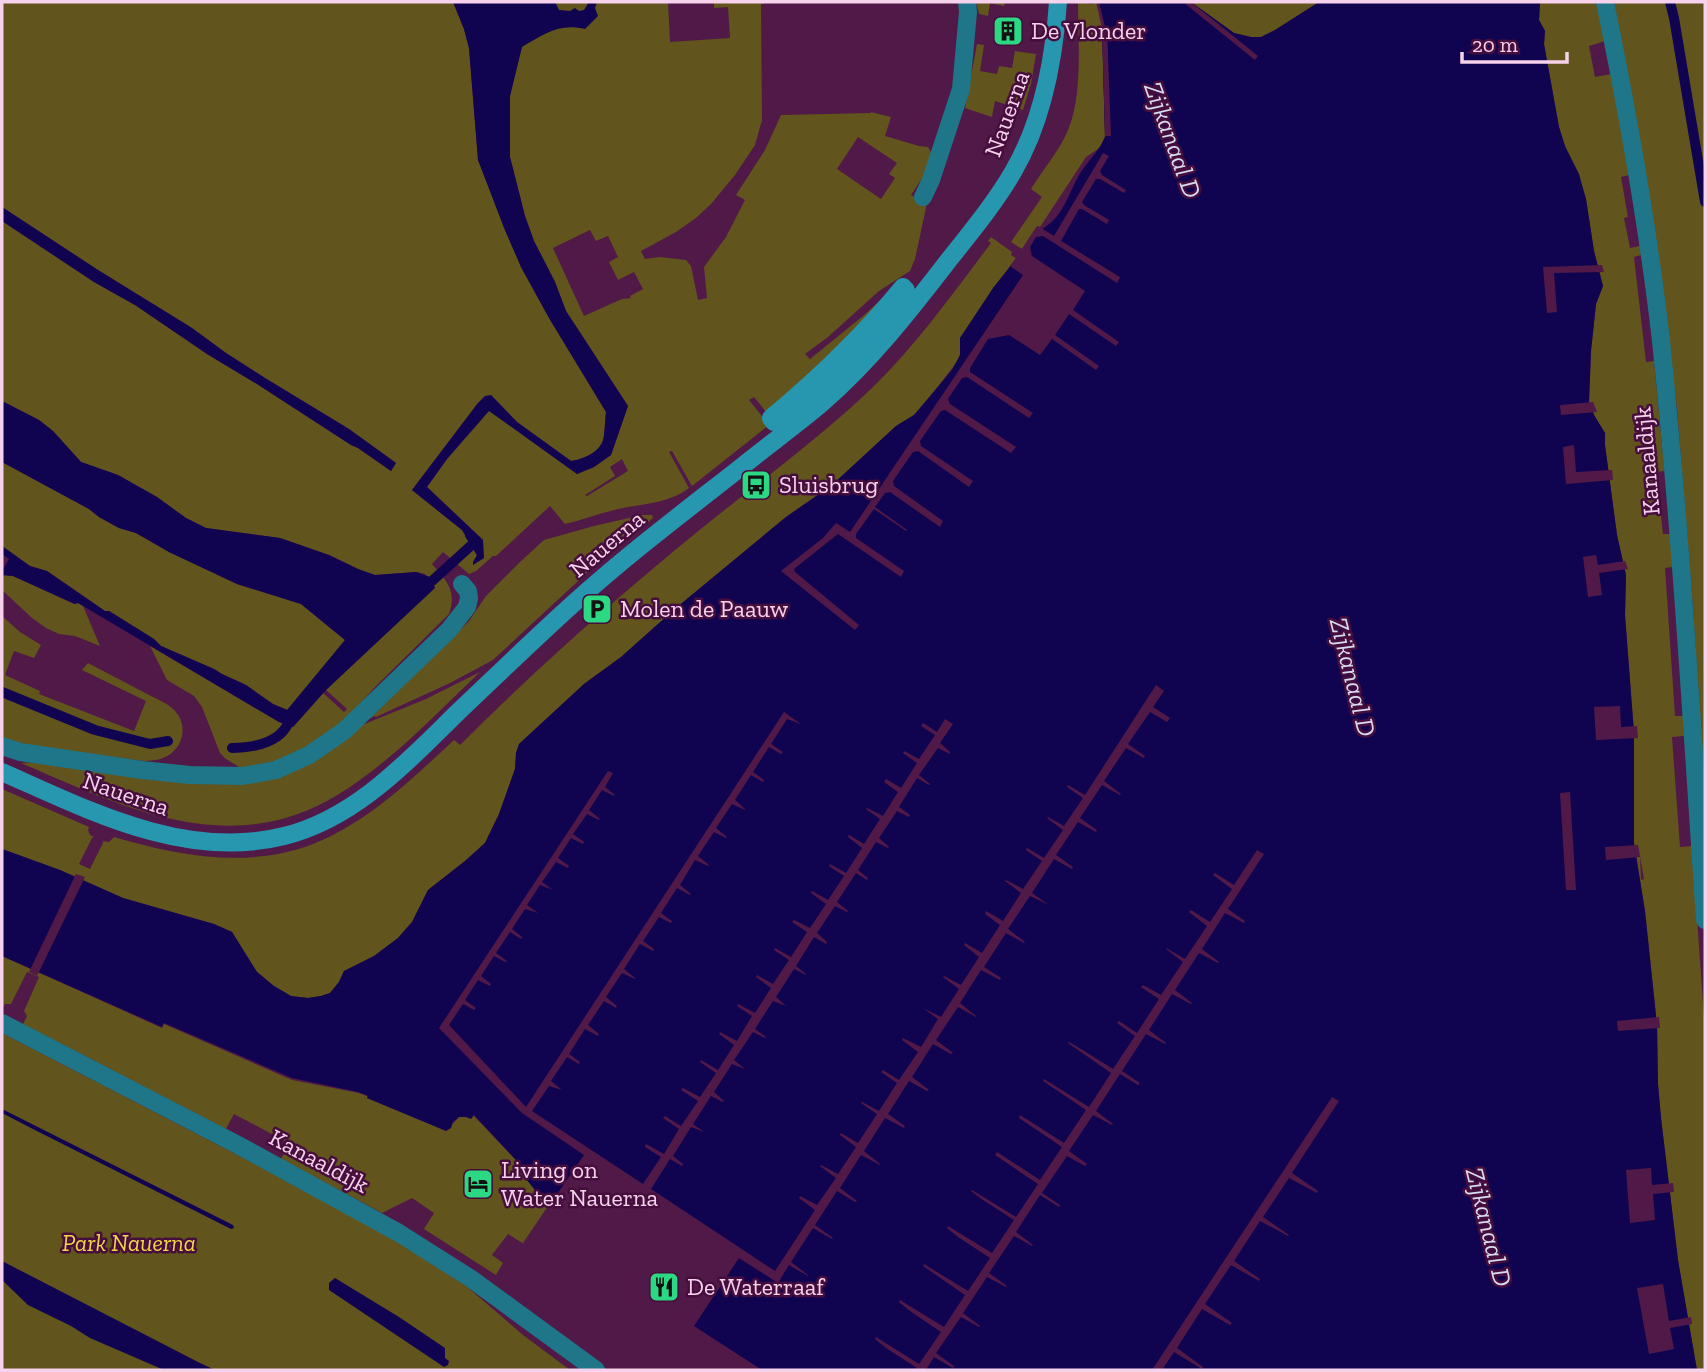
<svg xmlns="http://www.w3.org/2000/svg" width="1707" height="1372" font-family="'Zilla Slab',serif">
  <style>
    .green { fill: #61541d; fill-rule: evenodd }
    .water { fill: #100451 }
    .pier { fill: #511947 }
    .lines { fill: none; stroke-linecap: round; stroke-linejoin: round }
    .stream { stroke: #100451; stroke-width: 10 }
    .street { stroke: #1e7688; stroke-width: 18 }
    .secondary { stroke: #2797af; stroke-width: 18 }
    .labels { text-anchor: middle; stroke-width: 5; stroke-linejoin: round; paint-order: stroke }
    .poi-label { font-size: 24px; fill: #f6d2ec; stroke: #460e3c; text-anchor: start }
    .street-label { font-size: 24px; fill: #f6d2ec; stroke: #460e3c }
    .park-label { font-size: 24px; font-style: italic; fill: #f4d346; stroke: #460e3c }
    .water-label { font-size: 26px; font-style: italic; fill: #d6dbf2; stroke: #460e3c }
  </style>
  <rect width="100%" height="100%" fill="#511947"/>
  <g class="green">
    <path d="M2,2H453L464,29L469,48L478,160L521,267L549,318L606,412C605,420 605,428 604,435C603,451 585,459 571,461L517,422L491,395L478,403L412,490L462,530L477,556L473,562L474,564L483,540L427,487L447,459L489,410L577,474L594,467L611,455L628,406L566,311L555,282L534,241L525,216L510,157V96L522,46L554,29L559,10L555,2H668L670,42L730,38L728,7L714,8V2H764V4H761L762,120L755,145L735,175L711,204L696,218L676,232L641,251L645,259L660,257L686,260L691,266L698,300L707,298L704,267L726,237L745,200L736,195L765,150L781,115L871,113V112L891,117L885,136L919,146L928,147L932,154L923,177L911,195L927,203L915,259L910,271L879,291L828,337L805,354L810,359L863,316L885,296L895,290L771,418L754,397L749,400L769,425L692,486L672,451L669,452L689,488C669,504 638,504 614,510C598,514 582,520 565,524L550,506L496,556H493L476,571L469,574L443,552L432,564C447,581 457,591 449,614L376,686L346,719L323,738L281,760L257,768L239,767L226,759L220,753L202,707L194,696L167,680L150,646L279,722L293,727L323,693L344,712L347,709L326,690L435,587L425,574L417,572L375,575L358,569L329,555L280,538L206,528L186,518L157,497L118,475L81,462L53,431L39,420L2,401V221L94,282L135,305L207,354L257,384L351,445L358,448L391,471L396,463L349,429L265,378L226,353L192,328L98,270L2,207ZM858,137L897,163L889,174L895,178L881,199L837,169ZM590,230L596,241L608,236L618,257L609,262L618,280L634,272L643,289L630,296L631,298L622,299L584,316L553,248ZM622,459L628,471L587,496L585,495L615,476L610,467Z"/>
    <path d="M976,2H1005L1004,6L990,3L988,16L979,14Z"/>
    <path d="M1078,2L1092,4L1096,2L1102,28L1105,136L1101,147L1086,157L1040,227L1037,226L1022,249L1011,242L1042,197L1031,189C1043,169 1059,152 1068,130C1083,95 1078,40 1078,2Z"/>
    <path d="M1191,2H1319L1275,30L1261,37H1251L1234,33Z"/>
    <path d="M1540,2H1596L1605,41L1589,46L1595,77L1611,74L1629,175L1621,177L1628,217L1624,218L1630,248L1640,246L1641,255L1634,257L1646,362L1654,361L1664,466V471L1656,472L1663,534H1670L1673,567L1665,568L1675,716H1683L1684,736L1672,737L1680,847L1692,846L1705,1032V1370H1697L1696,1365L1678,1260L1661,1118L1658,1084L1657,1025L1645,911L1634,843V733L1625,615L1626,575L1617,535L1605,445V433L1594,415L1589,402L1591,351L1596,304L1603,286L1594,251L1586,199L1565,146L1559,127L1544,44L1545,31L1539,20Z"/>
    <path d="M1614,2H1705V801L1693,607L1677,409L1658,257Z"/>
    <path d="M977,44L984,45L980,71L997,74L999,66L1012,68L1015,51L1036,54L1031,84L1023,110L995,101L992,117L965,108Z"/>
    <path d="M991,237L1012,252L1011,255L1016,258L960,338L961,349L959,359L927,401L914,415L896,426L832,485L786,517L676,608L621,657L584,684L519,744L516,753L515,769L499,814L485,843L465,861L428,890L412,922L398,938L374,956L344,971L339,982L330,993L321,996L308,998L291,996L274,986L257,972L232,932L214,924L123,898L60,870L2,849V789L89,827L88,830L90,835L94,837L92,838L79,864L90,869L103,843V841L109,842L114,837C179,856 248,869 313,844C368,822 412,779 454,740L460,745C535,670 615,599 697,532C756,484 818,440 873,387C918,343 954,292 991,243L988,241Z"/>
    <path d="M2,462L89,509L99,517L119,528L136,533L169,552L237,584L301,604L345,640L288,710L273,704L246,685L222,674L214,669L161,646L154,639L109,611H105L47,571L30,566L2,546Z"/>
    <path d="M642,515H652L653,518L590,570L493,660L450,683L376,717L375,716L362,722L441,649L469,621L486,596L521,561L544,540L594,526Z"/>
    <path d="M2,575L13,576L74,604L78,603L83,606L100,646L75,636L59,634L46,628L32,618L2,590Z"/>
    <path d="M2,616L20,632L41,645L34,658L14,651L5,675L40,691L39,694L134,731L146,701L82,670L88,663C109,674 130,685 151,696C159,700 169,704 175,711C184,720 185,735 178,746C170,758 157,761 144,761L28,746L2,737Z"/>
    <path d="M480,672C435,715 391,762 339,794C231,861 125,808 21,763L37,762L153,780L218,783L282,776L314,762L357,727L426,699Z"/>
    <path d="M2,956L162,1028L164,1024L292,1080L359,1093L367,1096V1098L446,1131L459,1117L473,1115L531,1176L527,1179L548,1206L523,1243L524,1244L508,1234L492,1255L503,1263L496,1275L424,1229L434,1213L412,1198L382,1213L281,1159L289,1143L234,1114L226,1129L23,1024L27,1016L24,1011L39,977L27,972L11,1004H5L2,1009Z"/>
    <path d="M2,1033L292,1183L393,1239L465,1285L523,1335L570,1370H2Z"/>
  </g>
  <g class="water">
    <path d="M453,2H555L559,10L570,11L575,8L579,11L584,10L589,2H597L595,8L598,16L585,29C559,23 544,34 522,47L510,96V157L525,216L534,241L555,282L566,311L628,406L611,455L594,467L577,474L489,411L447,459L427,487L483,540L484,558L473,565V562L477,555L462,530L412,490L478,403L485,396L491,395L517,422L571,461C585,459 603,451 604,435C605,428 605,420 606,412L549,318L521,267L504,228L478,160L469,48L464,29Z"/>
    <path d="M1099,2H1191L1234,33L1251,37H1261L1275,30L1319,2H1540L1539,20L1545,31L1544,44L1559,127L1565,146L1579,174L1586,199L1594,251L1603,286L1596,304L1591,351L1589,402L1594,415L1605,433V445L1617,535L1626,575L1625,615L1634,733V843L1645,911L1657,1025L1658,1084L1661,1118L1678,1260L1697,1370H752L712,1344L548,1206L526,1179L531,1176L474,1115L471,1119L466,1117H459L453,1122L451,1128L446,1131L444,1130L367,1098L368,1096L358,1092L292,1078L164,1023L162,1027L2,956V849L60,870L123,898L214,924L232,932L257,972L274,986L291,996L308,998L321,996L330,993L339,982L344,971L374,956L398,938L412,922L428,890L465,861L485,843L499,814L515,769L516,753L519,744L584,684L621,657L676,608L786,517L832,485L896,426L914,415L952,370L960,355V338L993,288L1038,231C1066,218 1067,192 1083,169C1091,158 1100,149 1105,137L1102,28L1105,27Z"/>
    <path d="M2,207L98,270L192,328L226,353L265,378L349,429L396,463L391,471L358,448L351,445L257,384L207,354L135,305L94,282L2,221Z"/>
    <path d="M2,401L39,420L53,431L81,462L118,475L157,497L186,518L206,528L280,538L329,555L358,569L375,575L416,572L430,577L435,588L326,690L293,727L279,722L78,603L75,604L13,576L2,575V571L9,559L2,554V546L30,566L47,571L105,611H109L154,639L161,646L214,669L222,674L246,685L273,704L287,710L345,640L301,604L237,584L169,552L136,533L119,528L99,517L89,509L2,462Z"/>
    <path d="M2,1109L233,1225L234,1228L231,1229L29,1127L2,1113Z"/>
    <path d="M2,1261L200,1363L215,1370H164L90,1338L71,1326L28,1305L2,1280Z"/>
    <path d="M335,1278L399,1317L445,1348V1358L449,1361L448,1365L444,1367L329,1290V1283Z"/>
  </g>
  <g class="pier">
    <path d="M1183,2H1191L1258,56L1255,60Z"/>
    <path d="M1102,28H1107L1111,136H1105Z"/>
    <path d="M1103,153L1109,156L1100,171L1102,175L1126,190L1124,193L1100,179H1096L1082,202L1084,205L1109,220L1107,224L1082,209H1079L1061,241L1120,277L1117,283L1043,236L1036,237L1030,247L1032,256L1085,291L1073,310L1119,342L1116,346L1069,314L1055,335L1099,366L1096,370L1052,339L1040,355L1009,335L988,339L970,368V372L1033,413L1029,418L967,377L962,378L948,399L950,404L1016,447L1011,453L945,410L941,411L920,441L921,446L973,481L969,487L918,451L913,452L893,481L894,486L943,521L940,527L890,492L885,493L875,507L907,530L906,531L874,509L856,534V538L904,571L901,577L838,534L794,569L795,572L859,625L855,630L781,571L823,538L836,523L850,532L1023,275L1010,266L1016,258L1013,256L1020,248L1022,249L1036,228L1038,226L1054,236Z"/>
    <path d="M1602,265L1604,272L1554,273L1557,312L1547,313L1543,267Z"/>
    <path d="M1593,402L1597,412L1561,415L1560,405Z"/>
    <path d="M1574,445L1576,472L1612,470L1613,480L1566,484L1563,447Z"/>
    <path d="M1596,555L1598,565L1625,561L1628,569L1599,573L1602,595L1588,597L1583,557Z"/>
    <path d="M1156,685L1164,691L1153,707L1170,718L1167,722L1150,712L1128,744L1145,756L1144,758L1126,748L1104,781L1121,794L1120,795L1102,785L1080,818L1097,830L1096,832L1078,822L1056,855L1073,867L1072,869L1054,859L1032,893L1049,905L1030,896L1008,929L1025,942L1024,943L1006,933L984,967L1001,978L1000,980L981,970L960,1003L976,1016V1017L958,1007L936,1040L953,1053L951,1054L933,1044L912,1077L929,1090L927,1091L909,1081L888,1114L905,1126L904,1128L885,1118L864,1151L880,1164V1165L861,1155L840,1188L857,1201L855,1202L837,1191L815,1225L833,1238L832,1239L813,1228L791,1262L808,1275V1276L789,1265L778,1283L739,1258L694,1326L762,1370H748L708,1345L577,1254L546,1210L584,1155L522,1113L439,1028L608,771L613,773L605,787L615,795L614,796L602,790L589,810L600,819L599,820L587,814L573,834L584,842L583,844L571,838L558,858L569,866L568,868L556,862L542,882L553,890L540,885L527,905L538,913L525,909L512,929L522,937L521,939L510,932L496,953L507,961L505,962L494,956L481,976L491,984L490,986L478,980L465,1000L476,1008L474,1010L463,1004L449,1025L526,1107L784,712L801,724L787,719L771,744L783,752L781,754L769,747L753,772L764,780L763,782L751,775L735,800L745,809V810L732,804L716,828L727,837L726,838L714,832L698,856L709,865L708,866L695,860L680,885L691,894L690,895L677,888L661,913L672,921L671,923L659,917L643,941L654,949L653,951L640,944L624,969L635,978V979L622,973L606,997L617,1006L616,1008L604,1001L588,1025L599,1034L598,1036L585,1029L569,1054L580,1062L579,1064L567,1057L551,1081L562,1090L549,1086L532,1111L643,1184L661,1157L645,1147L646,1144L664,1154L679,1129L663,1118L665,1116L681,1126L698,1101L681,1090L683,1088L700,1097L716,1073L700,1062L701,1060L718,1070L734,1045L719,1034L720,1032L737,1041L752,1016L737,1006L738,1004L755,1013L771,988L756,977L757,975L773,984L789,960L774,950L775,948L791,957L807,932L792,922L794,920L810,928L826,904L811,893L812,891L828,900L844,876L829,866L830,864L846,873L862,848L848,837L849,835L864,844L880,819L866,809L867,808L883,816L898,792L884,782L886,779L901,788L917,763L903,753L904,751L919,759L935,735L921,726L923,723L937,732L945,719L953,724L940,743L950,752V754L938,748L919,775L930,784L929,785L917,778L899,807L910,815L909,817L897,811L879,838L889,847L888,848L876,842L858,870L868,878L867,880L856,873L837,902L848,911L847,912L835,906L817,933L827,942L826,944L814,937L796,966L806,974V975L794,969L776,997L786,1006L773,1001L755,1029L766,1037L765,1038L753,1032L734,1060L745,1069L732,1064L714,1092L724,1101L723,1102L711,1096L693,1124L704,1132L691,1127L673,1156L683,1164L682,1166L670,1159L651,1189L775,1271L815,1210L799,1198L800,1196L817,1205L836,1178L820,1166L821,1165L838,1174L856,1147L840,1135L841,1133L858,1143L877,1114L861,1103L862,1102L879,1111L897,1083L881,1072L883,1070L899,1080L918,1052L902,1040L903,1038L921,1047L938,1019L923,1008L941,1017L959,989L943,977L944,976L961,985L979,957L964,945L965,943L982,953L1000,925L985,914L986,911L1003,921L1021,893L1005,881L1006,880L1023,889L1042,861L1026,850L1027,848L1044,858L1063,830L1047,818L1048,817L1064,826L1083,798L1067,787L1068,785L1085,795Z"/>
    <path d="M1620,706L1621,727L1637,726L1638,738L1596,740L1594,707Z"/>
    <path d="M1570,792L1576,890H1566L1560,793Z"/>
    <path d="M1638,845L1644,879L1641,880L1640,857L1606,860L1605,847Z"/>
    <path d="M1257,850L1264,854L1228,909L1245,921L1244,923L1225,913L1202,949L1219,962L1218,963L1199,953L1175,990L1192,1003L1191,1004L1172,994L1149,1030L1166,1043L1165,1044L1146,1034L1122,1071L1140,1083L1138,1085L1120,1074L1096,1111L1113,1124L1112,1125L1093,1115L1069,1151L1087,1164L1085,1166L1067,1156L1042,1193L1060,1205L1059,1207L1040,1195L1016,1232L1033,1245L1032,1246L1014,1236L989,1273L1007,1286L1006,1287L987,1277L963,1313L980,1326L979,1327L961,1317L936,1353L954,1366L953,1368L934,1357L926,1370H916L917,1368L886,1348L875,1339L876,1337L919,1364L941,1332L910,1311L899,1302L900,1300L944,1327L965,1295L923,1266L924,1264L968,1291L990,1258L958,1237L947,1228L948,1226L992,1253L1014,1220L983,1200L971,1191L972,1190L1016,1217L1038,1184L995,1155L997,1152L1040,1180L1062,1147L1019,1118L1020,1115L1064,1143L1086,1110L1043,1081L1044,1079L1089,1107L1111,1073L1068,1043L1069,1042L1081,1049L1113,1069L1135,1036L1117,1023L1119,1021L1137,1033L1159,999L1141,987L1143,985L1161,995L1183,962L1166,949V948L1185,959L1207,926L1189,912L1191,910L1210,922L1232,889L1213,875L1215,873L1234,885Z"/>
    <path d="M76,874L85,877L37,976L29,972Z"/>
    <path d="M1659,1017L1660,1028L1618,1031L1617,1021Z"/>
    <path d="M1332,1097L1339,1101L1292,1173L1318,1191L1317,1193L1289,1178L1263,1217L1289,1235L1288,1236L1260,1221L1234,1261L1260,1279L1259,1281L1231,1265L1205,1304L1232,1323L1230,1325L1202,1309L1177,1348L1203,1367L1202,1369L1174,1352L1162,1370H1152Z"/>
    <path d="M1651,1168L1652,1185L1673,1183L1674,1192L1653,1194L1655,1220L1630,1223L1626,1170Z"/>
    <path d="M1663,1284L1669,1321L1691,1317L1692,1324L1670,1328L1674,1349L1649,1354L1637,1288Z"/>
  </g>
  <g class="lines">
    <g class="stream">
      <path d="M1670,2L1674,18L1705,202"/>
      <path d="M422,588L432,581L475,542L470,535"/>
      <path d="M2,692L95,730L150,744L168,741"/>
      <path d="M232,748C254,748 285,742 290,717"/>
    </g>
    <g class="street">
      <path d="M1605,2C1628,114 1648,227 1661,341C1681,533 1692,727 1705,920"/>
      <path d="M923,197L931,180L961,89L968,12L967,2"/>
      <path d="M2,746L20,752L142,770L190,775L243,776L276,770L309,755L344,731L449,630L467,607L469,598L468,591L462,584"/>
      <path d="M2,1023L238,1145L399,1233L470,1278L596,1370"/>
    </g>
    <g class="secondary">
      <path d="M903,287L906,290L868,336L812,389L774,422L771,418C819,378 863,336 903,287Z"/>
      <path d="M2,772C88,810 186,861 284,836C354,819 406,763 456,714C495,677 534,639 574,603C627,555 684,512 740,468C767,446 795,426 821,404C871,360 908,313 948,261C971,232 995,203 1013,172C1043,121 1054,60 1058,2"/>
    </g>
  </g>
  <defs>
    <g id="building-square" transform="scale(1.575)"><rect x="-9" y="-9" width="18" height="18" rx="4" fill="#2cd884" stroke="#460e3c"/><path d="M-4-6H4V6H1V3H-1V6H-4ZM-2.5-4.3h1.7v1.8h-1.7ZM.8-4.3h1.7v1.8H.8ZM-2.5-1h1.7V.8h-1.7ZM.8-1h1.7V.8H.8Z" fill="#111"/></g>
    <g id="bus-square" transform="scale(1.575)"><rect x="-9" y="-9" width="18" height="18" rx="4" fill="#2cd884" stroke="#460e3c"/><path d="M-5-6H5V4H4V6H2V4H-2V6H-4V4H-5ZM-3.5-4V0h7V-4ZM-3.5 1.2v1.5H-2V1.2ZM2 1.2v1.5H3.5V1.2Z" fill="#111"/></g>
    <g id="parking-square" transform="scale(1.575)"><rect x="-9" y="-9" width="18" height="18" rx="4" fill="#2cd884" stroke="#460e3c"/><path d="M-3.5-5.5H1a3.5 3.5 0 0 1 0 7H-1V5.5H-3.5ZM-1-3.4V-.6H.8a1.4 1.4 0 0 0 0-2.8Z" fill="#111"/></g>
    <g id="hotel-square" transform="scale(1.575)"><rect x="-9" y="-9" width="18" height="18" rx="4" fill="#2cd884" stroke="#460e3c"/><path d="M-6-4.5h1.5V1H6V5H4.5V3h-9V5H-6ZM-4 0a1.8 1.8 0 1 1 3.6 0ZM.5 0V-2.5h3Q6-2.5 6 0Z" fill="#111"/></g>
    <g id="restaurant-square" transform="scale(1.575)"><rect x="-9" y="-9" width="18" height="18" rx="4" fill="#2cd884" stroke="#460e3c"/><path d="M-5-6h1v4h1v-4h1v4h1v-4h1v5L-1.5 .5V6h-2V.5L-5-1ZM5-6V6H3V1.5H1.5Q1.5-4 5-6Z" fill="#111"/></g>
  </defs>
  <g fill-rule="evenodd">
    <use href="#building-square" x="1008" y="31"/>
    <use href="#bus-square" x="756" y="485"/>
    <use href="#parking-square" x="597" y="609"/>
    <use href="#hotel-square" x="478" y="1184"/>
    <use href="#restaurant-square" x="664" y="1287"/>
  </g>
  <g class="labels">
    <g class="poi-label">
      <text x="1031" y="39">De Vlonder</text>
      <text x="779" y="493">Sluisbrug</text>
      <text x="620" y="617">Molen de Paauw</text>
      <text x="501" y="1178">Living on<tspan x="501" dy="28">Water Nauerna</tspan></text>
      <text x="687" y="1295">De Waterraaf</text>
    </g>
    <g class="street-label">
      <text transform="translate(1007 114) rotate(-70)" y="8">Nauerna</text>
      <text transform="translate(1647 461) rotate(-95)" y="8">Kanaaldijk</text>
      <text transform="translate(607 544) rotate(-40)" y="8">Nauerna</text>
      <text transform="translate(126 794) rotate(19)" y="8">Nauerna</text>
      <text transform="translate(319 1161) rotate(28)" y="8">Kanaaldijk</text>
    </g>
    <g class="park-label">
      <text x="129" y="1251">Park Nauerna</text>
    </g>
    <g class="water-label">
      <text transform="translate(1173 140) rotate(70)" y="9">Zijkanaal D</text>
      <text transform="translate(1353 677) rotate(76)" y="9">Zijkanaal D</text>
      <text transform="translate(1489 1227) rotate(76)" y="9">Zijkanaal D</text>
    </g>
  </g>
  <rect width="1707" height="1372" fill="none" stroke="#f6d2ec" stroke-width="7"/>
  <path d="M1462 52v10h105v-10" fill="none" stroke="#f6d2ec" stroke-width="3.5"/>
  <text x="1472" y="52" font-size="21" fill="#f6d2ec" stroke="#460e3c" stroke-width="5" paint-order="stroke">20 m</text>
</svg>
